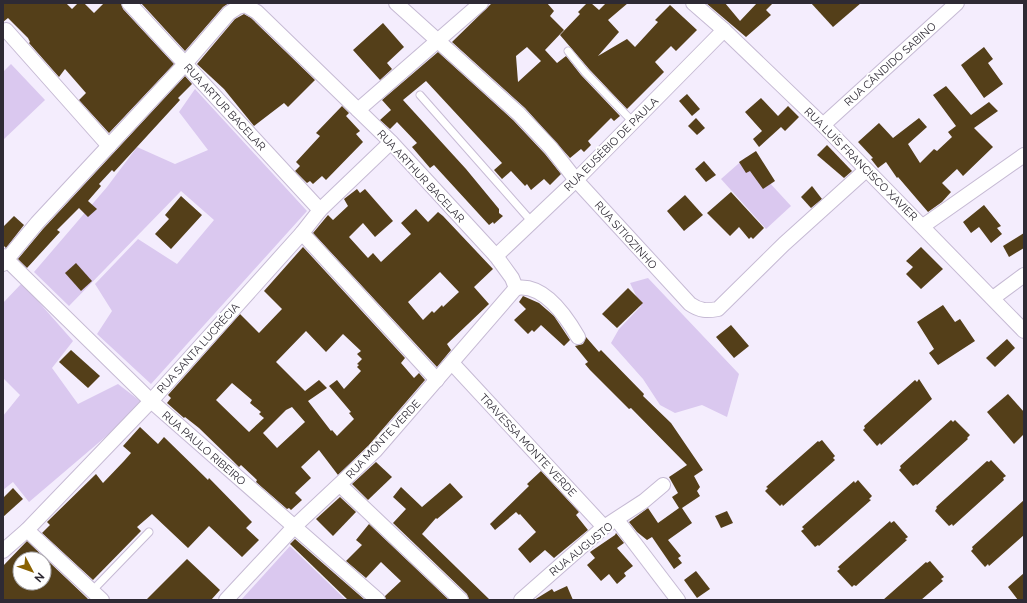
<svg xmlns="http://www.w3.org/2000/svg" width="1027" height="603" font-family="Raleway,sans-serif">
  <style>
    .green { fill: #dac8ef }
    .building { fill: #543f19; fill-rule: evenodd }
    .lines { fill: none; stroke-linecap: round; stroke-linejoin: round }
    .service-casing { stroke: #c6bad4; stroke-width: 9 }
    .minor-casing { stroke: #c6bad4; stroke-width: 16 }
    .service { stroke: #fff; stroke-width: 7 }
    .minor { stroke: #fff; stroke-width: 14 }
    .labels { text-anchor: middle; stroke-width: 4; stroke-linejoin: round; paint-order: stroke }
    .street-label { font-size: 11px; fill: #2e2a34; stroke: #fff }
  </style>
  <rect width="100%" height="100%" fill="#f4edfd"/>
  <g class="green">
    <path d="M11,64L45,100L3,140V72Z"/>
    <path d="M195,89L307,211L151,384L97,334L112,311L95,284L138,239L177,264L214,220L181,191L69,306L34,272L107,187L137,147L175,164L208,150L179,112Z"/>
    <path d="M746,157L791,206L766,229L721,179Z"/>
    <path d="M648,278L739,374L727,417L702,405L675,413L660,405L643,379L611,343L619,329L641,306L630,283Z"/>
    <path d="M22,283L73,341L52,368L78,404L118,384L144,404L29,502L13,482L3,490V416L20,395L3,378V303Z"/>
    <path d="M290,546L346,600H241Z"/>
  </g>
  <g class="building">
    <path d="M3,3H66L72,9L78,3H84L94,13L104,3H121L123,9L174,64L109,133L79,100L86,93L65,69L59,77L29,43L30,42L28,38L8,18L3,22Z"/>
    <path d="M141,3H229L223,7L185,51Z"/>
    <path d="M492,3H547L554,11L550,16L564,30L545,50L557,63L566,56L581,75L620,116L614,121L611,118L588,141L591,145L584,152L581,149L570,158L525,108L452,42ZM527,47L541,61L518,82L516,56Z"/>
    <path d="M587,3H591L599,10L606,3H628L608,20L619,32L598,56L627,39L635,47L658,22L655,20L670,5L697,30L676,51L671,46L655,62L664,72L627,109L589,69L560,35L580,14L578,12Z"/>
    <path d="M706,3H725L740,21L757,3H773L766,10L771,15L746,37Z"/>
    <path d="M811,3H861L833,27Z"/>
    <path d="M244,14L251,18L315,80L288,107L284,103L254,126L224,89L197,64L235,19Z"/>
    <path d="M383,23L404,47L387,63L392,69L380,80L353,50Z"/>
    <path d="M984,47L993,59L988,63L1003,84L984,98L961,65Z"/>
    <path d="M438,52L513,120L545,154L561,174L550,185L544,179L531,190L527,184L525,186L511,171L502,179L494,170L502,163L426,81L403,100L466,169L499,209V213L503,216L494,224L493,222L489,225L434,165L430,168L412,147L417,143L397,122L390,129L380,120L391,110L382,100Z"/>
    <path d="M185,76L192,84L178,98L180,100L114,172L112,170L99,184L101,186L88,201L97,209L88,217L79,208L57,230L60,232L27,268L18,259L43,229Z"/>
    <path d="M946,86L971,115L989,102L998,111L974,128L993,147L963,176L957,169L942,183L951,192L942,202L928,212L898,177L897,178L886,162L878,168L871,159L873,158L858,142L879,123L893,138L919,118L927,127L908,144L920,163L934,149L937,151L952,137L948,132L956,126L933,95Z"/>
    <path d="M687,94L700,109L692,116L679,101Z"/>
    <path d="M761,98L778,116L788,106L799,117L785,131L781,127L759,147L753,139L762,131L745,112Z"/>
    <path d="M342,106L349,113L346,116L360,131L356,134L363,142L326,180L322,176L313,184L310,181L307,183L295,171L300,166L296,162L320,136L316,133Z"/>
    <path d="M696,118L705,128L697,135L688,126Z"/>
    <path d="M827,145L852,171L844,178L817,155Z"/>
    <path d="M756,151L775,181L763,189L750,171L746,173L739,162Z"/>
    <path d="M704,161L716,175L706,182L695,169Z"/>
    <path d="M812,186L822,199L811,208L801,197Z"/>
    <path d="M357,189L360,193L365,189L393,221L375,237L363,223L349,237L368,258L373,253L381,262L411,234L401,223L416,209L428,222L438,212L443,216L493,269L474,287L489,304L447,344L451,350L437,367L313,233L328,215L333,220L348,206L344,199ZM440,272L459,292L443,307L442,305L434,313L432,311L423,320L408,302Z"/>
    <path d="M731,192L764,228L753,239L751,237L749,239L739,227L730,236L707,213Z"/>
    <path d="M685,195L703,215L684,231L667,211Z"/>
    <path d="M181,196L202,215L171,249L155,234L169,219L165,215Z"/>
    <path d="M984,205L1001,226L997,228L1002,234L991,243L979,227L971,233L963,222Z"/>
    <path d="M14,216L24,225L6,248L3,245V227Z"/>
    <path d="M1024,233V248L1009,257L1003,246Z"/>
    <path d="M303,247L405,358L401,363L414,378L419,373L425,380L369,445L338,475L319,450L301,467L311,478L295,493L302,500L291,510L289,508L287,509L256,482L257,480L241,465L239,467L233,461L199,428L185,417L184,418L167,403L171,398L168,395L240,314L259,333L282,309L264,291ZM306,331L326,352L343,334L361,351L357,354L362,359L357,364L359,365L357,367L361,371L344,389L337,380L329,386L351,412L349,413L354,419L337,436L332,430L331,431L308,401L327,388L319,380L305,391L276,362ZM232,383L252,400L250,403L261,412L259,414L264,418L249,432L216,400ZM292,407L305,422L277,448L263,433L286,410Z"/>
    <path d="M921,247L943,269L921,289L906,274L913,267L906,261Z"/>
    <path d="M76,263L92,281L81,291L65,273Z"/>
    <path d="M628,288L643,303L617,328L602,314Z"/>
    <path d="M523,296L539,303L554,316L570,340L564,346L541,325L534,332L532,330L528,334L514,320L526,309L519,302Z"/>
    <path d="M943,305L955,322L960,319L975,341L938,365L929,353L934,349L917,322Z"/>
    <path d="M731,325L749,346L734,358L716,337Z"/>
    <path d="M586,337L599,352L601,350L644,394L643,396L671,423L703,470L694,476L700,487L697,491L700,496L682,508L692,523L668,540L681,556L678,558L682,563L674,569L652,537L647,540L637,532L629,522L648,508L658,523L679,508L672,497L678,493L669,477L687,465L631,408L629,409L590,370L585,364L588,362L575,346L583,344Z"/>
    <path d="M1007,339L1015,348L995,367L986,358Z"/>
    <path d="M71,350L100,376L88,388L59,362Z"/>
    <path d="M919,379L932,399L881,445L880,443L877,446L863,430L865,428L864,426L915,380L917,382Z"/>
    <path d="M1008,394L1024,412V434L1014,444L987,412Z"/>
    <path d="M951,420L953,422L955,420L970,435L967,438L968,439L917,485L916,484L913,486L899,470L901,468L900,466Z"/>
    <path d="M140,427L158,444L164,437L208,480L209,478L252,522L246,528L259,540L242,557L209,526L188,548L152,514L137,527L141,531L93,580L42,533L50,525L47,522L96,474L103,483L124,461L131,453L123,446Z"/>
    <path d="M822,440L835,456L833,458L835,460L783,506L782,504L780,506L765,491L768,488L766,487L818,441L819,442Z"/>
    <path d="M991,460L1006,476L1003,478L1004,480L953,526L952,524L949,526L935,511L937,508L936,507L987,461L989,462Z"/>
    <path d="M376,462L392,477L368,500L352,484Z"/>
    <path d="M541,471L579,512L576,515L588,530L554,558L545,550L530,563L518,549L536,532L520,514L519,515L516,512L495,530L490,524L529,486L527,484Z"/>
    <path d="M858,480L872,496L869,499L871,500L819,546L818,545L815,547L801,531L804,529L802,527L854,481L855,483Z"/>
    <path d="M450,483L463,497L437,519L436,518L422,534L490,600H469L467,594L393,523L406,509L393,497L401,487L422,507Z"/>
    <path d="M13,488L23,499L3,517V498Z"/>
    <path d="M340,497L356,512L333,536L316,519Z"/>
    <path d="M1024,500V535L989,566L988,564L985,567L971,551L973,549L972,547Z"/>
    <path d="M727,511L733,523L721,528L715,516Z"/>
    <path d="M890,521L891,523L894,521L908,537L905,539L907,540L856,586L854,585L852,587L837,571L840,569L838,567Z"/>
    <path d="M369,524L449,600H386L385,596L401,581L381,562L366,578L346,561L362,545L356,540Z"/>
    <path d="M616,533L624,543L617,548L633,566L624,573L626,576L617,584L609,574L601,581L587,565L595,558L590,552L615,535Z"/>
    <path d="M295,539L365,600H348L290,544Z"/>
    <path d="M27,541L86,597L89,600H3V566ZM20,559H44V583H20Z"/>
    <path d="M187,559L220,590L211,600H146Z"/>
    <path d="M930,561L944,577L941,579L943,581L921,600H883L926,562L927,563Z"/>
    <path d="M696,571L710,589L697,598L684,580Z"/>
    <path d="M1024,573V600H1018L1008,587Z"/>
    <path d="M567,586L573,600H534L552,589L554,592Z"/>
  </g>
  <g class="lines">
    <g class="service-casing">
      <g id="service">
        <path d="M568,51L585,72L633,122"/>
        <path d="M420,95L532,222"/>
        <path d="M92,591L149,532"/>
      </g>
    </g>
    <g class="minor-casing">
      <g id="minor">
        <path d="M129,3L320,210"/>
        <path d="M396,3L519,114L551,148L576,180L690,304C700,311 707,311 718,309L784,244L866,170"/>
        <path d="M693,3L724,30L823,125L1024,331"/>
        <path d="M6,30L109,146"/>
        <path d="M358,110L481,3"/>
        <path d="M823,125L957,3"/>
        <path d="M923,226L1024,155"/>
        <path d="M302,233L437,380"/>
        <path d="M3,256L151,401L378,600"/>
        <path d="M496,256L576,180L724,30"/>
        <path d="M3,264L37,223L185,64L229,13L238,7L245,5L257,12L391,142L496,256L512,278L516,288C543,283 566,316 578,337"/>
        <path d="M993,298L1024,275"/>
        <path d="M452,363L604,527"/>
        <path d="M340,485L461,600"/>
        <path d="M617,520L678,600"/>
        <path d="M27,530L102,600"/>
        <path d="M3,551L27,530L151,401L302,233L320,210L391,142"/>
        <path d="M226,600L294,527L375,451L516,288"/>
        <path d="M521,600L604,527L644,501L663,485"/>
      </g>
    </g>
    <use href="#service" class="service"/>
    <use href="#minor" class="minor"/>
  </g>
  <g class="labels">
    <g class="street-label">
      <text transform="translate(890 64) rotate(-42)" y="4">RUA CÂNDIDO SABINO</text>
      <text transform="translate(225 107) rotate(47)" y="4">RUA ARTUR BACELAR</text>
      <text transform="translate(611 144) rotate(-45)" y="4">RUA EUSÉBIO DE PAULA</text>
      <text transform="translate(861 164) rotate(45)" y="4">RUA LUÍS FRANCISCO XAVIER</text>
      <text transform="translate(421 176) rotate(47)" y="4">RUA ARTHUR BACELAR</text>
      <text transform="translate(626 235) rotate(48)" y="4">RUA SITIOZINHO</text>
      <text transform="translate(198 348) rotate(-48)" y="4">RUA SANTA LUCRÉCIA</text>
      <text transform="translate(383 439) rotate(-47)" y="4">RUA MONTE VERDE</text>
      <text transform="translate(528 445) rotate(47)" y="4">TRAVESSA MONTE VERDE</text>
      <text transform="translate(204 448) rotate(41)" y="4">RUA PAULO RIBEIRO</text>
      <text transform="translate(581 549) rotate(-39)" y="4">RUA AUGUSTO</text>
    </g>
  </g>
  <rect width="1027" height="603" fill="none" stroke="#2e2a34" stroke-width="8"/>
  <g transform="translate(32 571) rotate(131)"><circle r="19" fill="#ffffff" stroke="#abaaae"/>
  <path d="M0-3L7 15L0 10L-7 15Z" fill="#8a6201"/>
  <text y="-6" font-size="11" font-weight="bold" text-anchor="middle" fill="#2e2a34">N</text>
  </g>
</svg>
